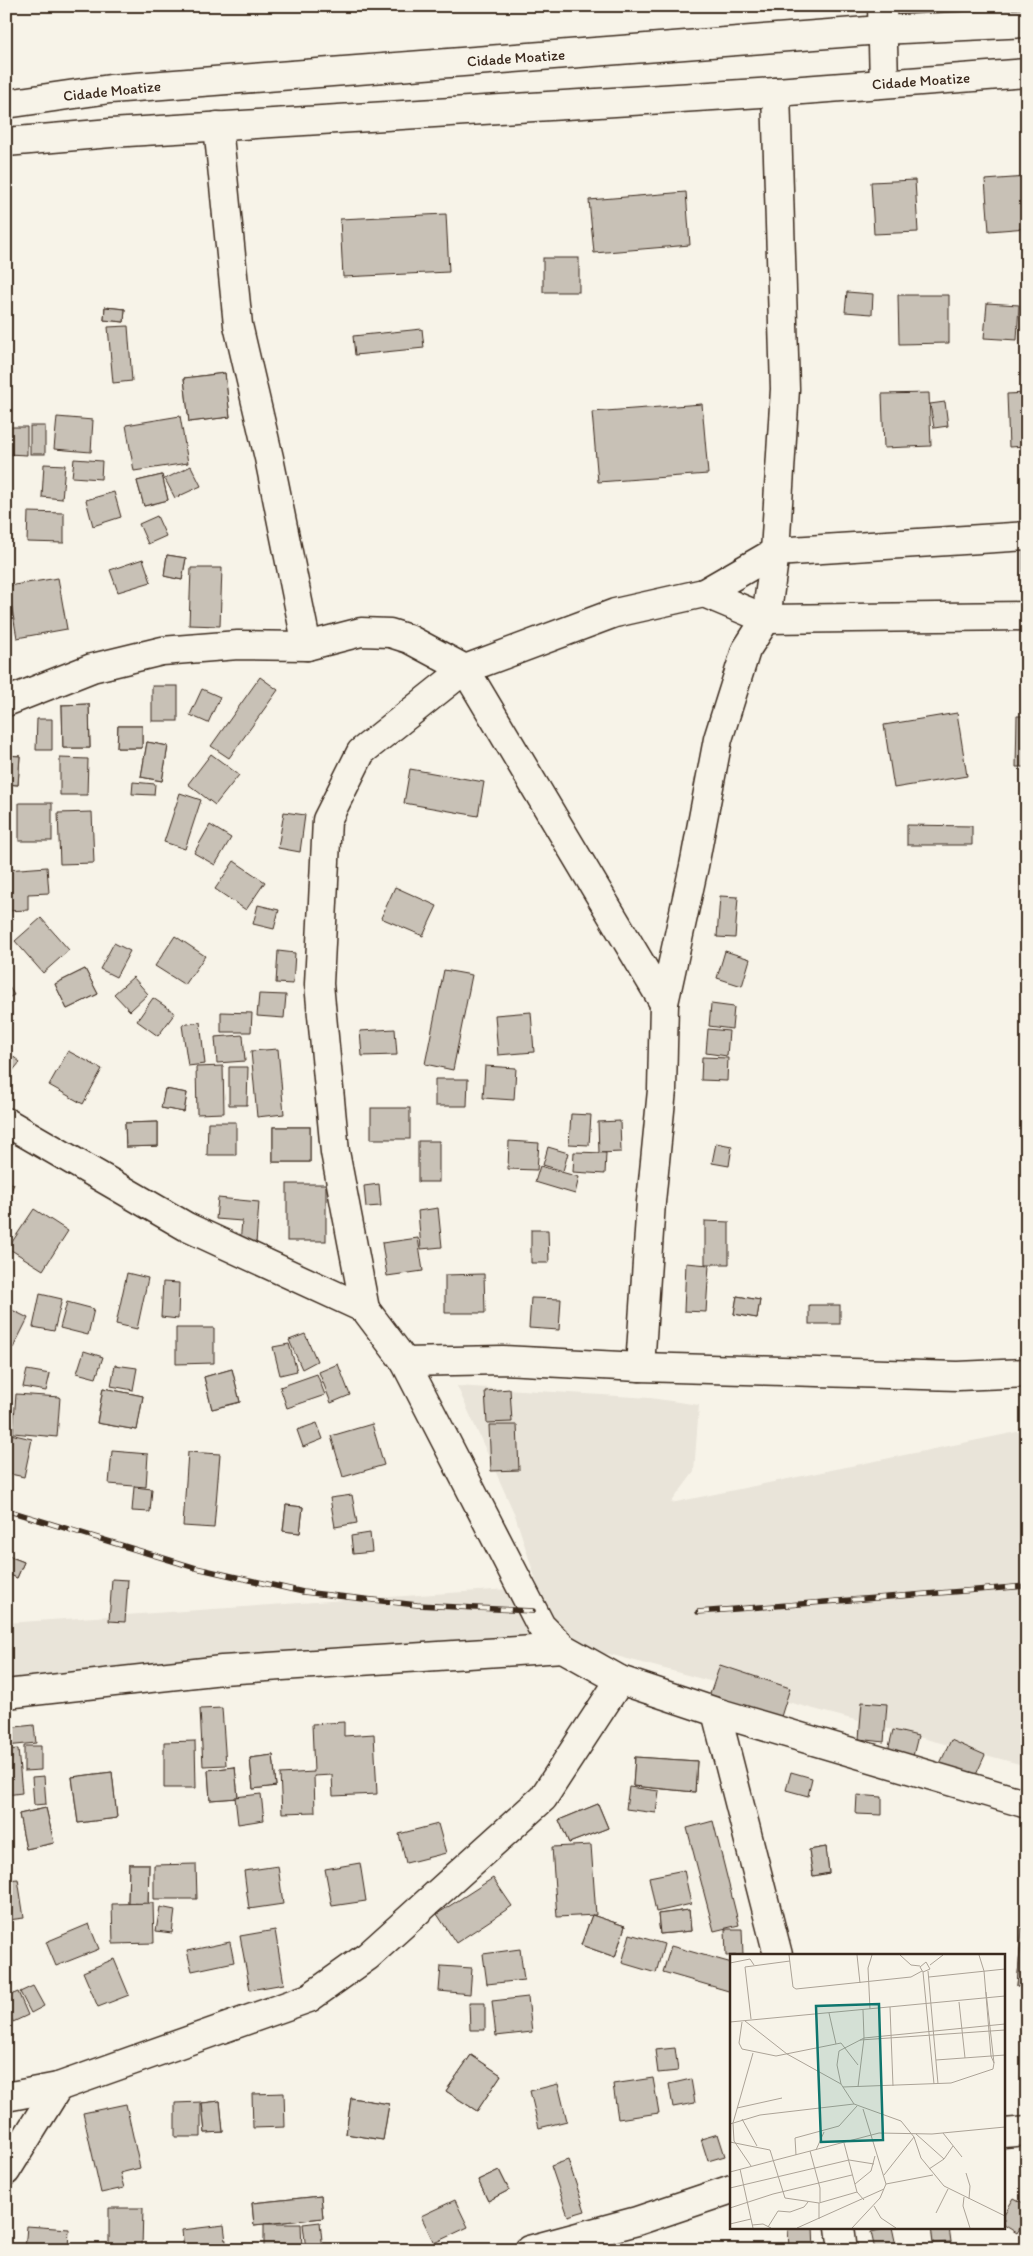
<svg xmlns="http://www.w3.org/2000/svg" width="1033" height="2256" font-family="Itim,sans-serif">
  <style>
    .built { fill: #e9e4d9 }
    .building { fill: #c8c1b6; stroke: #3b2a1e }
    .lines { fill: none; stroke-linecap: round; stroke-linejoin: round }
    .minor-casing { stroke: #3b2a1e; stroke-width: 31 }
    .highway-casing { stroke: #3b2a1e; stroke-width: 31 }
    .minor { stroke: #f7f3e8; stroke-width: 28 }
    .highway { stroke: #f7f3e8; stroke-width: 28 }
    .rail-casing { stroke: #3b2a1e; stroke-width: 5.5 }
    .rail { stroke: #f7f3e8; stroke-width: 4; stroke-dasharray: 11; stroke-linecap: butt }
    .labels { text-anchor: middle; stroke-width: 4; stroke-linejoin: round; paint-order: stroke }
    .street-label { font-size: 15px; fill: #3b2a1e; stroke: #f7f3e8 }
    .inset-road { fill: none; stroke: #aca397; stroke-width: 1 }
    .view { fill: #0f766e; fill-opacity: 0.15; stroke: #0f766e; stroke-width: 2.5 }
    .inset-edge { fill: none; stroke: #3b2a1e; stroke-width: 2.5 }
  </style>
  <rect width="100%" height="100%" fill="#f7f3e8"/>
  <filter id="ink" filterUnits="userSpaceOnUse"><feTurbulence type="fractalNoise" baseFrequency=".02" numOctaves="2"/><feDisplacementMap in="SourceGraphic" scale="10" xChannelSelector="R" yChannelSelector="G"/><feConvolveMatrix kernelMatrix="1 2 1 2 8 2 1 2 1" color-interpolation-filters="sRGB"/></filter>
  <g filter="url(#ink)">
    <path class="built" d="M457,1386L650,1398L699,1405L694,1472L671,1503L1027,1430V1766L609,1654L6,1700V1623L538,1587L515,1515Z"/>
    <g class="building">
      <path d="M1027,177V228L989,231L985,180Z"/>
      <path d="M915,180L918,232L874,234L871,182Z"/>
      <path d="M686,192L690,245L594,253L589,200Z"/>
      <path d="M446,214L449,272L343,277L340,219Z"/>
      <rect x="543" y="258" width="36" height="34"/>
      <path d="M847,292L873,294L872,314L845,312Z"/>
      <path d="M898,295H949V343L899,344Z"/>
      <path d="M987,303L1019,305L1017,340L984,338Z"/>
      <path d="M105,307L125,309L124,322L104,320Z"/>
      <path d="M105,307L125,309L124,322L104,320Z"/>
      <path d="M128,326L132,381L113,383L108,327Z"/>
      <path d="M422,329L424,348L355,355L353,336Z"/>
      <path d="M225,373L230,417L189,422L184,378Z"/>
      <path d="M225,373L230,417L189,422L184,378Z"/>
      <path d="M929,393L931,446L884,448L882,394Z"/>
      <path d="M1027,393V446L1009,447L1007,394Z"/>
      <path d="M945,402L948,426L934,428L930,404Z"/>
      <path d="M702,404L708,474L598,482L592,412Z"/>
      <path d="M180,416L188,463L134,471L126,425Z"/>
      <path d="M57,417L93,420L91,452L54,449Z"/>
      <rect x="30" y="426" width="15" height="28"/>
      <path d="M7,427H27V455L7,454Z"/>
      <path d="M74,459L102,461L101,479L72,477Z"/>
      <path d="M44,464L65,465L62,499L42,497Z"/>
      <path d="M191,466L201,486L175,498L165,479Z"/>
      <path d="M162,475L168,500L144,506L137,481Z"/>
      <path d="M162,475L168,500L144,506L137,481Z"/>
      <path d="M114,492L121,517L93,526L86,500Z"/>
      <path d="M28,512L64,513V543L27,542Z"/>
      <path d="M157,516L166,536L148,544L139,524Z"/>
      <rect x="1023" y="545" width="4" height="89"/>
      <path d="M167,555L186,558L182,580L164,576Z"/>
      <path d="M167,555L186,558L182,580L164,576Z"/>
      <path d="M143,559L151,582L118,592L110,570Z"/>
      <path d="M191,568H222L220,626L189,625Z"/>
      <path d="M58,578L67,629L17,638L8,586Z"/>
      <path d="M260,677L278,690L229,758L211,746Z"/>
      <rect x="152" y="686" width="26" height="35"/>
      <path d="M202,689L220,697L208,723L190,715Z"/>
      <path d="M89,704L90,748H63L62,705Z"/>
      <path d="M89,704L90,748H63L62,705Z"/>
      <path d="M957,713L967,776L894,788L884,725Z"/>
      <path d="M1017,716H1027V767H1016Z"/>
      <path d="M37,719H52V750H36Z"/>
      <path d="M118,726H142V748H117Z"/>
      <path d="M118,726H142V748H117Z"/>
      <path d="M147,742L168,746L162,781L141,777Z"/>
      <path d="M147,742L168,746L162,781L141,777Z"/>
      <path d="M211,754L239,775L215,805L188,784Z"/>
      <path d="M6,755L20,756L18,785L6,784Z"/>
      <path d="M6,755L20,756L18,785L6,784Z"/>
      <path d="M60,758L88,759L87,795H60Z"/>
      <path d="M410,769L484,782L478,816L404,803Z"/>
      <path d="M133,782L155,784L154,795L132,794Z"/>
      <path d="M180,793L201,800L185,849L164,842Z"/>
      <rect x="19" y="803" width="33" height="38"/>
      <path d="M92,812L94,863L60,864L58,813Z"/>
      <path d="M284,812L305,815L300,852L278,848Z"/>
      <path d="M210,825L231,838L215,865L194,853Z"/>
      <path d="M907,825L972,826V845H907Z"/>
      <path d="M234,861L265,882L246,910L215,889Z"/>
      <path d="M47,867L49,893L28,894V910L6,911V870Z"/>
      <path d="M395,887L437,906L423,936L381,918Z"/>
      <path d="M720,896L738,897L735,938L717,937Z"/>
      <path d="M258,905L279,910L274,929L253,924Z"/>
      <path d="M41,918L69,950L43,973L15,941Z"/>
      <path d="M175,936L205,956L185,985L155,966Z"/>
      <path d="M114,943L130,951L116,977L100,969Z"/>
      <path d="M278,951L295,953L293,984L276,983Z"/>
      <path d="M725,951L750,959L742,986L717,978Z"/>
      <path d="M85,969L98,994L67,1009L55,984Z"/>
      <path d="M85,969L98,994L67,1009L55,984Z"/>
      <path d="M444,970L472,975L453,1070L425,1064Z"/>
      <path d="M133,977L148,994L130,1011L114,994Z"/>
      <path d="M6,982L14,995L6,999Z"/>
      <path d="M259,994L286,995L284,1018L257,1016Z"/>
      <path d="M153,998L175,1013L158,1036L137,1021Z"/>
      <path d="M711,1004L734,1007L732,1029L709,1026Z"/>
      <path d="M221,1012L252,1013L251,1032H221Z"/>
      <path d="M531,1012L534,1052L498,1055L495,1015Z"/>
      <path d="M200,1022L205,1064L188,1066L182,1025Z"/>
      <path d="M395,1029L397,1055L362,1056L360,1031Z"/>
      <path d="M708,1029L729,1031L727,1056L706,1053Z"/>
      <path d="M243,1035L245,1061L217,1063L215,1037Z"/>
      <path d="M278,1049L284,1114L257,1117L251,1051Z"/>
      <path d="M6,1051L20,1062L6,1079Z"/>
      <path d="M68,1051L102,1069L83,1104L49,1085Z"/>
      <path d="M702,1057L728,1058L727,1081L701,1080Z"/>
      <path d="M223,1066L224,1113L197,1114L196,1067Z"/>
      <path d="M485,1066L516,1068L514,1100L483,1098Z"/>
      <path d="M229,1067H248L247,1105H229Z"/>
      <path d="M435,1079H468L467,1106H435Z"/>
      <path d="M165,1089L187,1093L184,1112L161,1108Z"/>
      <path d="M165,1089L187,1093L184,1112L161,1108Z"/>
      <rect x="371" y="1108" width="39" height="31"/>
      <path d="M571,1114L591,1115L589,1145L569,1144Z"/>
      <path d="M620,1121L621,1152L599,1153L598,1122Z"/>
      <path d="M158,1122V1146L126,1147L125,1123Z"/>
      <path d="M158,1122V1146L126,1147L125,1123Z"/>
      <path d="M208,1122H236V1155H207Z"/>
      <rect x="273" y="1127" width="37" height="35"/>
      <rect x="273" y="1127" width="37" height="35"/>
      <rect x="418" y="1141" width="21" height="41"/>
      <path d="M509,1141L539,1143L537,1170L508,1169Z"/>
      <path d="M716,1143L732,1146L729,1166L712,1163Z"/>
      <path d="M548,1147L568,1153L563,1171L543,1165Z"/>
      <path d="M574,1152L606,1153L605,1174L573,1172Z"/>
      <path d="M540,1166L579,1177L575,1194L535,1182Z"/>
      <path d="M6,1181L14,1184L6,1203Z"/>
      <rect x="287" y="1184" width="39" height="57"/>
      <path d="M379,1184L381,1206L366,1207L364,1186Z"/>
      <path d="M218,1198L259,1202L256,1244L240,1243L242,1221L216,1219Z"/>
      <path d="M438,1208L442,1247L421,1249L418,1211Z"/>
      <path d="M34,1209L68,1231L43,1270L8,1248Z"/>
      <path d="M705,1221L729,1222V1264H705Z"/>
      <path d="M531,1230H548L549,1263H531Z"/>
      <path d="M418,1238L423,1271L387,1276L382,1243Z"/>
      <path d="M686,1263L709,1265L706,1312L684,1311Z"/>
      <path d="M127,1273L148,1278L137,1329L116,1324Z"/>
      <path d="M484,1274L485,1313H445V1275Z"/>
      <path d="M163,1282L179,1283L178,1319L161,1317Z"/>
      <path d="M40,1294L62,1299L54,1331L33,1327Z"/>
      <path d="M737,1296L760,1300L757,1318L734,1314Z"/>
      <path d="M737,1296L760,1300L757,1318L734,1314Z"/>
      <path d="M531,1298L561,1299L559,1330L529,1328Z"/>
      <path d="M67,1302L94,1309L88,1335L60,1328Z"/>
      <rect x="809" y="1305" width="31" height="19"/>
      <path d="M10,1309L28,1318L13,1348L6,1345V1316Z"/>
      <path d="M176,1328H214V1363L176,1364Z"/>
      <path d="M305,1334L317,1361L302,1369L289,1340Z"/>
      <path d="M289,1344L297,1371L280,1375L273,1347Z"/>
      <path d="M84,1351L103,1357L96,1378L77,1373Z"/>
      <path d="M338,1364L350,1395L331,1403L319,1372Z"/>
      <path d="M115,1365L137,1368L133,1390L111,1386Z"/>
      <path d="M232,1369L240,1402L212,1409L204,1377Z"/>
      <path d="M232,1369L240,1402L212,1409L204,1377Z"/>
      <path d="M27,1370L50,1374L46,1391L23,1387Z"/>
      <path d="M317,1374L325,1395L287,1408L280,1387Z"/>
      <path d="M103,1388L143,1396L137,1430L97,1423Z"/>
      <path d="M103,1388L143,1396L137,1430L97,1423Z"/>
      <path d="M510,1389L512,1422L487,1423L485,1391Z"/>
      <path d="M16,1394L60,1397L57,1437L13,1433Z"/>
      <path d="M317,1423L323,1439L303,1447L297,1430Z"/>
      <path d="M372,1424L384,1465L343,1477L331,1436Z"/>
      <path d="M489,1425H517L519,1470L491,1471Z"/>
      <path d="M6,1433L32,1439L24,1477L6,1473Z"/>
      <path d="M112,1451L148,1454L146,1487L109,1484Z"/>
      <path d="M188,1452L220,1454L214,1528L183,1526Z"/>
      <path d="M134,1487L152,1489L150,1512L132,1511Z"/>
      <path d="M352,1495L357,1523L335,1527L330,1498Z"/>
      <path d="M286,1505L303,1507L300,1533L283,1531Z"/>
      <path d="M286,1505L303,1507L300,1533L283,1531Z"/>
      <path d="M370,1533L372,1552L353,1554L351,1536Z"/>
      <path d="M6,1555L24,1562L17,1578L6,1573Z"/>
      <path d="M6,1555L24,1562L17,1578L6,1573Z"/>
      <path d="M112,1579L128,1580L125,1622L109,1621Z"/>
      <path d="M720,1665L790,1688L779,1723L708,1700Z"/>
      <path d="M862,1702L887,1704L884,1742L859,1739Z"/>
      <path d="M222,1708L226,1765L203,1766L200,1709Z"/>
      <path d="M344,1722V1736L374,1734L377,1794L333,1796L332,1775L314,1776L315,1812L282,1813L280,1774L314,1772L312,1724Z"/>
      <path d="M34,1725L36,1743L6,1746V1728Z"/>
      <path d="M893,1730L918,1736L912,1760L887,1755Z"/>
      <path d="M1027,1738V1762L1019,1742Z"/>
      <path d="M951,1740L985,1755L970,1788L936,1772Z"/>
      <path d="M195,1741L196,1788H164V1742Z"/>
      <path d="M24,1746H41V1770L24,1771Z"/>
      <path d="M18,1749L22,1793L6,1795V1750Z"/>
      <path d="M273,1755L276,1786L253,1789L250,1758Z"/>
      <path d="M273,1755L276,1786L253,1789L250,1758Z"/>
      <path d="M635,1757L697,1761L695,1792L633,1786Z"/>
      <path d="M635,1757L697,1761L695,1792L633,1786Z"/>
      <path d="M235,1767L238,1798L210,1800L208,1770Z"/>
      <path d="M235,1767L238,1798L210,1800L208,1770Z"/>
      <path d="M112,1772L117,1818L78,1823L72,1777Z"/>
      <path d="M112,1772L117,1818L78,1823L72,1777Z"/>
      <path d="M791,1772L812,1778L808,1796L786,1790Z"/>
      <path d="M44,1776L46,1804L34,1805L32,1777Z"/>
      <path d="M629,1787L659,1791L656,1813L626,1809Z"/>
      <path d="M261,1794L264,1820L238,1824L235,1797Z"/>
      <path d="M857,1795L882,1797V1815L856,1814Z"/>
      <path d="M598,1804L608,1828L569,1843L559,1820Z"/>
      <path d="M598,1804L608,1828L569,1843L559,1820Z"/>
      <path d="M46,1808L54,1843L26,1849L19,1814Z"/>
      <path d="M46,1808L54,1843L26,1849L19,1814Z"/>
      <path d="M713,1821L739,1925L714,1931L687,1828Z"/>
      <path d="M438,1824L446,1853L406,1863L399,1834Z"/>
      <path d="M591,1845L596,1915L557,1917L552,1847Z"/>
      <path d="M826,1847L829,1873L813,1876L809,1850Z"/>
      <path d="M826,1847L829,1873L813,1876L809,1850Z"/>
      <path d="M360,1863L366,1901L332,1906L325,1869Z"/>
      <path d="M129,1864H149L148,1904L128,1903Z"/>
      <path d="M129,1864H149L148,1904L128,1903Z"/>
      <path d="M196,1864L197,1899H154V1865Z"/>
      <path d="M278,1866L283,1904L249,1909L244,1871Z"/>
      <path d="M684,1870L691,1904L656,1912L649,1877Z"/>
      <path d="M493,1878L512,1906L456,1943L437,1914Z"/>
      <path d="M18,1879L24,1918L8,1920L6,1880Z"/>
      <path d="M153,1903L154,1943L113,1944L112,1904Z"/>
      <path d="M160,1907L175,1910L172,1933L156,1931Z"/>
      <path d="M689,1910L691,1931L660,1934L658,1914Z"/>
      <path d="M689,1910L691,1931L660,1934L658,1914Z"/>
      <path d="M592,1915L625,1926L615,1957L581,1945Z"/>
      <path d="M592,1915L625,1926L615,1957L581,1945Z"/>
      <path d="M89,1924L99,1949L56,1966L46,1942Z"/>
      <path d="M1022,1928L1027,1929V1987L1017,1986Z"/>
      <path d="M1022,1928L1027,1929V1987L1017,1986Z"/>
      <path d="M725,1929H742L743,1955L726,1956Z"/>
      <path d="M275,1930L284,1984L250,1990L240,1936Z"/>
      <path d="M630,1934L664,1944L656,1973L622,1963Z"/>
      <path d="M230,1942L234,1962L192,1971L187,1951Z"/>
      <path d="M671,1946L732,1963V1992L663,1972Z"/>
      <path d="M520,1949L524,1980L487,1984L483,1954Z"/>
      <path d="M114,1959L129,1995L98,2007L83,1972Z"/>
      <path d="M441,1966L472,1968L470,1994L439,1991Z"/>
      <path d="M33,1986L44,2006L31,2013L20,1992Z"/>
      <path d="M18,1992L28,2015L13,2022L6,2006V1997Z"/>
      <path d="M528,1997L532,2032L496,2036L492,2001Z"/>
      <path d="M469,2003H485V2030H470Z"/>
      <path d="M675,2048L678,2071L658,2073L655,2050Z"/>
      <path d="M471,2055L501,2075L477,2111L446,2091Z"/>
      <path d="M471,2055L501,2075L477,2111L446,2091Z"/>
      <path d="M653,2078L659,2113L618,2119L613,2084Z"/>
      <path d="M691,2079L695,2103L673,2107L669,2084Z"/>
      <path d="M558,2084L567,2121L539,2128L530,2091Z"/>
      <path d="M284,2093L285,2127L253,2128L252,2094Z"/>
      <path d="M351,2098L389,2104L383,2140L346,2134Z"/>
      <path d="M351,2098L389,2104L383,2140L346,2134Z"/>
      <path d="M220,2101L223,2132L205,2133L202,2103Z"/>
      <path d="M220,2101L223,2132L205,2133L202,2103Z"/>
      <path d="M201,2102V2137H175V2103Z"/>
      <path d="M126,2104L140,2168L120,2173L124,2188L101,2193L83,2113Z"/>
      <path d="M718,2134L725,2156L708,2161L701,2139Z"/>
      <path d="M568,2160L585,2211L568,2216L551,2166Z"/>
      <path d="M499,2170L509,2190L488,2201L478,2180Z"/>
      <path d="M499,2170L509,2190L488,2201L478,2180Z"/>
      <path d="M321,2196L323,2218L254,2225L252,2203Z"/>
      <path d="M321,2196L323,2218L254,2225L252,2203Z"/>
      <path d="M1014,2198L1027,2205V2217L1017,2233L1004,2225V2214Z"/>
      <path d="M455,2200L468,2227L434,2243L421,2216Z"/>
      <path d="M109,2208H143L142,2248H109Z"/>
      <path d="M320,2222L323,2250H306L303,2224Z"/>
      <path d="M264,2224H301L302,2250H264Z"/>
      <path d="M224,2225L227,2250H184L182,2230Z"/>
      <path d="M27,2226L69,2229L68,2250H25Z"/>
      <path d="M813,2227L814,2250H789L788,2228Z"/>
      <path d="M892,2227L896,2246L875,2250L871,2232Z"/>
      <path d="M931,2227H949L951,2242L933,2243Z"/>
    </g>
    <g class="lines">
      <g class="minor-casing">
        <g id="minor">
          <path d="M882,6L884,83"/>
          <path d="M218,126L238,325L269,458L307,646"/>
          <path d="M704,593L766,619L1027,616"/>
          <path d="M6,702L92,668L162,651L238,645L307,646L361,632L390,633L409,639L465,669L664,1003"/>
          <path d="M6,1122L187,1227L365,1309L405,1362L541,1626L563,1648L620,1680L716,1712L1027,1804"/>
          <path d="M365,1309L335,1152L319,984L327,820L361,752L465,669L615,613L704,593L775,552L1027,536"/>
          <path d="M405,1362L503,1360L640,1367L958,1376L1027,1373"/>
          <path d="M640,1367L651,1202L662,1090L664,1003L694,866L718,739L746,650L766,619L775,552L785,389L776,92"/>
          <path d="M6,1694L222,1670L563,1648"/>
          <path d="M716,1712L778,1955"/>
          <path d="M6,2097L58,2087L309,1998L368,1956L543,1798L620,1680"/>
          <path d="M1004,2133L1027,2131"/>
          <path d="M6,2171L58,2087"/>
          <path d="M840,2227L843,2250"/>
          <path d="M529,2250L637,2221L732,2189"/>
        </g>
      </g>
      <g class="highway-casing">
        <g id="highway">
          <path d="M6,104L110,89L214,81L881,30L1027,23"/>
          <path d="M6,142L111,133L776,92L1027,73"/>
        </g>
      </g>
      <use href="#minor" class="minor"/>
      <use href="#highway" class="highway"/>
      <g class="rail-casing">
        <g id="rail">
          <path d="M6,1510L196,1568L303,1592L417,1605L533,1611"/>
          <path d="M698,1612L1027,1586"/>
        </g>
      </g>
      <use href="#rail" class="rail"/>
    </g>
  </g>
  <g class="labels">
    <g class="street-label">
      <text transform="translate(516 58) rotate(-4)" y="5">Cidade Moatize</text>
      <text transform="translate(921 81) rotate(-4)" y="5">Cidade Moatize</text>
      <text transform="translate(112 91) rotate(-6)" y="5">Cidade Moatize</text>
    </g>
  </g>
  <g transform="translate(730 1954)">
    <rect width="275" height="275" fill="#f7f3e8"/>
    <path class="inset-road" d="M59,1L63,33L66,35L181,23L192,17M127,1L130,29M170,1L181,11L190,12M249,1L254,17L261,102L264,109L256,38M0,9L20,5L24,11M200,11L213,1M198,17L208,130M193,18L200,15L196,8L190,13L193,18L204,130M199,23L275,15M229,48L235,104M160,53L163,132M140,55L138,14L142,1M99,59L106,90M21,65L15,13L60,7M15,67L57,100L111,130L124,150L171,167L184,183L191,204L214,232L275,262M0,68L275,42M12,68L9,89L12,95L46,102L111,89L128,111M130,86L275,76M206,106L275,101M111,130L107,111L109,97L134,84L275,70M113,133L221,129L263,115L264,109M128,133L134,84L133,56M7,154L52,144M12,165L27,192M0,170L30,161L124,150M213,179L232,203M186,180L214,205M0,188L40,196L55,244L89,249L127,238M114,189L127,238L134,246M86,196L94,178M80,197L90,234V248M66,201L65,184L109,172L127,152M21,212L4,187L3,169L23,99M10,215L23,274M199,215L214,205L223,192M0,218L149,179L202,180L275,173M236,219L240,232L239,245M154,221L184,183M125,230L141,217L145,202M156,230L203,221M0,234L119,206L144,210M234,243L233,252L240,274M89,249V265M144,252L151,264L166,274M0,254L43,240L122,221M206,259L218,235M0,270L21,265M22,271L33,270L41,274M38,273L48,257L60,258L74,253L78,248M67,274L154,235M122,274L150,244L156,230L133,155"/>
    <path class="view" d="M149,50L153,186L91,188L86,52Z"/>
    <rect width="275" height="275" class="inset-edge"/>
  </g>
  <rect width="1033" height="2256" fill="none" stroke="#f7f3e8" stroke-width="25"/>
  <rect x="12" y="12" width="1008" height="2231" fill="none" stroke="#3b2a1e" stroke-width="2" filter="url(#ink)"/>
</svg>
